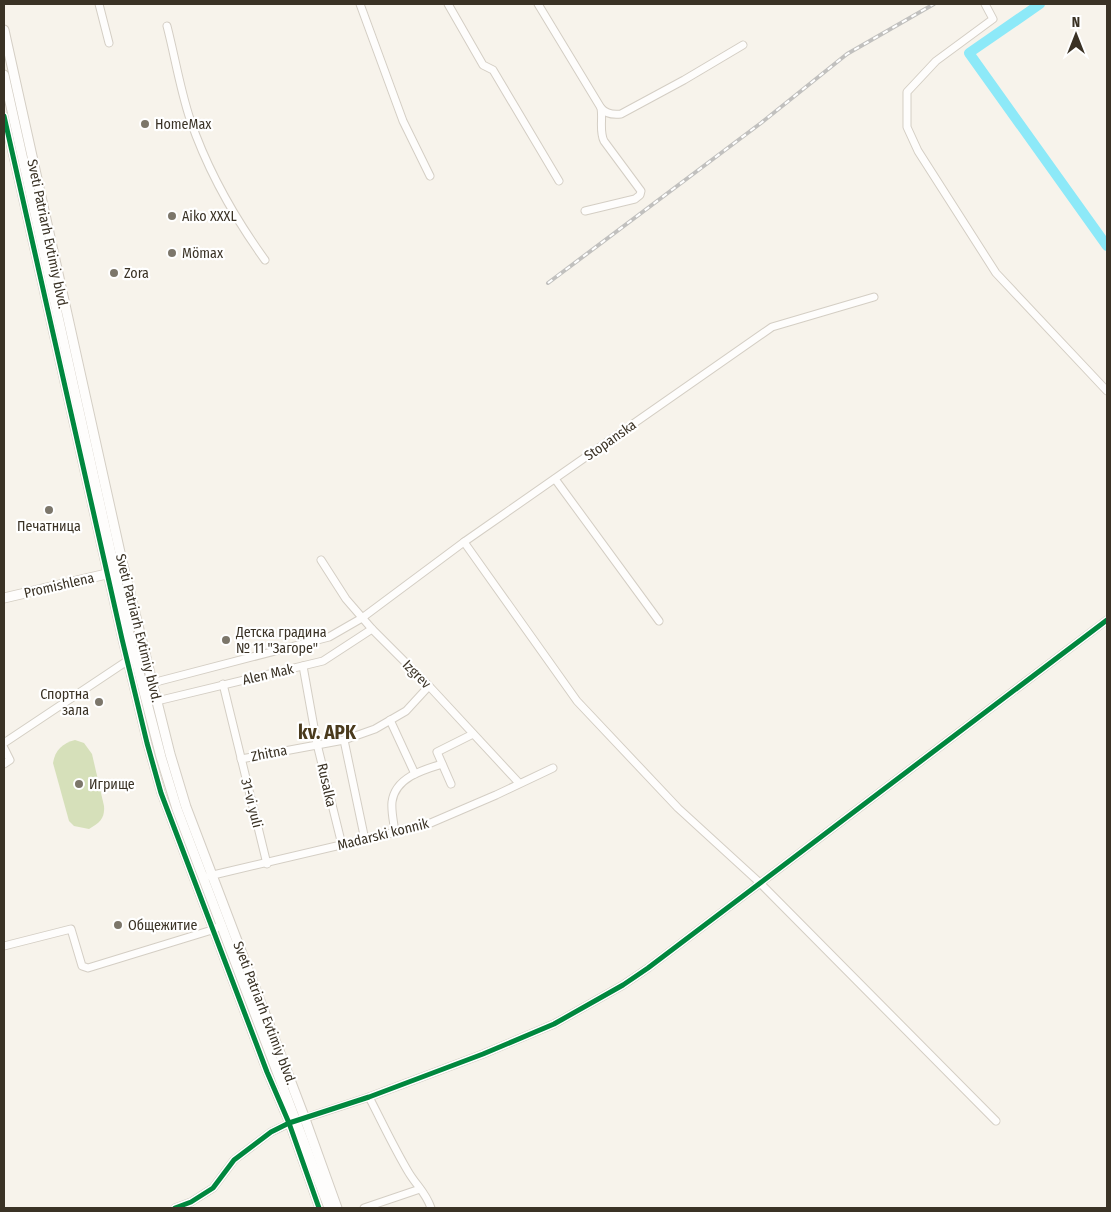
<svg xmlns="http://www.w3.org/2000/svg" width="1111" height="1212" font-family="'Fira Sans Condensed',sans-serif">
  <style>
    .green { fill: #d6e0ba }
    .lines { fill: none; stroke-linecap: round; stroke-linejoin: round }
    .river { stroke: #8de9f8; stroke-width: 10 }
    .minor-casing { stroke: #d4cec4; stroke-width: 9 }
    .major-casing { stroke: #d4cec4; stroke-width: 11 }
    .minor { stroke: #fefdfc; stroke-width: 7 }
    .major { stroke: #fefdfc; stroke-width: 9 }
    .rail-casing { stroke: #c1c0be; stroke-width: 4 }
    .rail { stroke: #fff; stroke-width: 2; stroke-dasharray: 5.5; stroke-linecap: butt }
    .cycleway-casing { stroke: #fff; stroke-width: 8 }
    .cycleway { stroke: #00873e; stroke-width: 5 }
    .poi-dot { fill: #7c766a; stroke: #fff; stroke-width: 2 }
    .labels { text-anchor: middle; stroke-width: 4.5; stroke-linejoin: round; paint-order: stroke }
    .poi-label { font-size: 14px; fill: #3a3225; stroke: #fff; text-anchor: start }
    .street-label { font-size: 14px; fill: #3a3225; stroke: #fff }
    .district-label { font-size: 19px; font-weight: bold; fill: #4a3a1c; stroke: #fff }
  </style>
  <rect width="100%" height="100%" fill="#f7f3eb"/>
  <path class="green" d="M75,740L84,743L92,754L104,806C105,818 100,823 89,829L74,826L69,821L53,763C55,750 63,743 75,740Z"/>
  <g class="lines">
    <path class="river" d="M1040,4L969,53L1107,246"/>
    <g class="minor-casing">
      <g id="minor">
        <path d="M99,4L109,43"/>
        <path d="M360,4L403,121L430,176"/>
        <path d="M448,4L483,65L493,70L559,181"/>
        <path d="M538,4L601,108C603,119 599,131 604,141L641,191L640,195L635,199L585,211"/>
        <path d="M985,4L993,19L936,61L907,92V127L918,151L996,273L1107,391"/>
        <path d="M167,26C175,57 180,89 190,119C207,169 234,217 265,260"/>
        <path d="M601,108C606,114 613,115 621,114L684,80L743,45"/>
        <path d="M4,116L122,639L147,743L161,793L267,1072L289,1123L319,1208"/>
        <path d="M555,479L659,621"/>
        <path d="M464,542L577,701L678,808L760,883L996,1121"/>
        <path d="M321,560L346,599L372,629L429,686L519,783"/>
        <path d="M303,666L317,744L342,845"/>
        <path d="M152,683L329,637L362,618L464,542L772,327L874,297"/>
        <path d="M223,684L267,864"/>
        <path d="M157,701L323,661L372,629"/>
        <path d="M390,720L415,774"/>
        <path d="M344,740L365,840"/>
        <path d="M4,743L127,661L130,658"/>
        <path d="M4,748L10,760L4,764"/>
        <path d="M241,759L344,740L375,729L406,711L429,686"/>
        <path d="M451,784L437,752L473,734"/>
        <path d="M395,833C394,823 391,812 392,802C395,778 422,770 442,764"/>
        <path d="M209,876L426,825L496,795L553,768"/>
        <path d="M4,946L71,929L82,966L88,968L212,930L222,925"/>
        <path d="M369,1097C382,1122 394,1148 409,1173C417,1186 426,1193 431,1208"/>
        <path d="M302,1119L369,1097L483,1054L554,1024L623,985L648,968L1107,620"/>
        <path d="M175,1208L191,1202L213,1188L234,1160L271,1132L292,1122"/>
        <path d="M364,1208L420,1189"/>
      </g>
    </g>
    <g class="major-casing">
      <g id="major">
        <path d="M4,30L121,557L170,754L186,807L305,1119L337,1208"/>
        <path d="M4,75L129,634L161,757L177,809L329,1208"/>
        <path d="M4,598L115,572"/>
      </g>
    </g>
    <use href="#minor" class="minor"/>
    <use href="#major" class="major"/>
    <g class="rail-casing">
      <path id="rail" d="M548,283L761,123L847,54L934,4"/>
    </g>
    <use href="#rail" class="rail"/>
    <g class="cycleway-casing">
      <g id="cycleway">
        <path d="M4,116L122,639L147,743L161,793L267,1072L289,1123L319,1208"/>
        <path d="M175,1208L191,1202L213,1188L234,1160L271,1132L289,1123L369,1097L483,1054L554,1024L623,985L648,968L1107,620"/>
      </g>
    </g>
    <use href="#cycleway" class="cycleway"/>
  </g>
  <g class="poi-dot">
    <circle cx="145" cy="124" r="5"/>
    <circle cx="172" cy="216" r="5"/>
    <circle cx="172" cy="253" r="5"/>
    <circle cx="114" cy="273" r="5"/>
    <circle cx="49" cy="510" r="5"/>
    <circle cx="226" cy="640" r="5"/>
    <circle cx="99" cy="702" r="5"/>
    <circle cx="79" cy="784" r="5"/>
    <circle cx="118" cy="925" r="5"/>
  </g>
  <g class="labels">
    <g class="poi-label">
      <text x="155" y="129">HomeMax</text>
      <text x="182" y="221">Aiko XXXL</text>
      <text x="182" y="258">Mömax</text>
      <text x="124" y="278">Zora</text>
      <text x="49" y="531" text-anchor="middle">Печатница</text>
      <text x="236" y="637">Детска градина<tspan x="236" dy="16">№ 11 "Загоре"</tspan></text>
      <text x="89" y="699" text-anchor="end">Спортна<tspan x="89" dy="16">зала</tspan></text>
      <text x="89" y="789">Игрище</text>
      <text x="128" y="930">Общежитие</text>
    </g>
    <g class="street-label">
      <text transform="translate(48 234) rotate(78)" y="5">Sveti Patriarh Evtimiy blvd.</text>
      <text transform="translate(610 440) rotate(-35)" y="5">Stopanska</text>
      <text transform="translate(59 585) rotate(-13)" y="5">Promishlena</text>
      <text transform="translate(139 628) rotate(76)" y="5">Sveti Patriarh Evtimiy blvd.</text>
      <text transform="translate(268 674) rotate(-13)" y="5">Alen Mak</text>
      <text transform="translate(417 674) rotate(45)" y="5">Izgrev</text>
      <text transform="translate(269 753) rotate(-11)" y="5">Zhitna</text>
      <text transform="translate(327 785) rotate(77)" y="5">Rusalka</text>
      <text transform="translate(252 803) rotate(76)" y="5">31-vi yuli</text>
      <text transform="translate(383 834) rotate(-14)" y="5">Madarski konnik</text>
      <text transform="translate(265 1013) rotate(69)" y="5">Sveti Patriarh Evtimiy blvd.</text>
    </g>
    <g class="district-label">
      <text x="327" y="739">kv. APK</text>
    </g>
  </g>
  <rect width="1111" height="1212" fill="none" stroke="#3a3225" stroke-width="10"/>
  <g transform="translate(1076 35)" stroke="#ffffff" stroke-width="4" paint-order="stroke">
  <path d="M0-4L9 19L0 12L-9 19Z" fill="#3a3225"/>
  <text y="-8" font-size="14" font-weight="bold" text-anchor="middle" fill="#3a3225">N</text>
  </g>
</svg>
